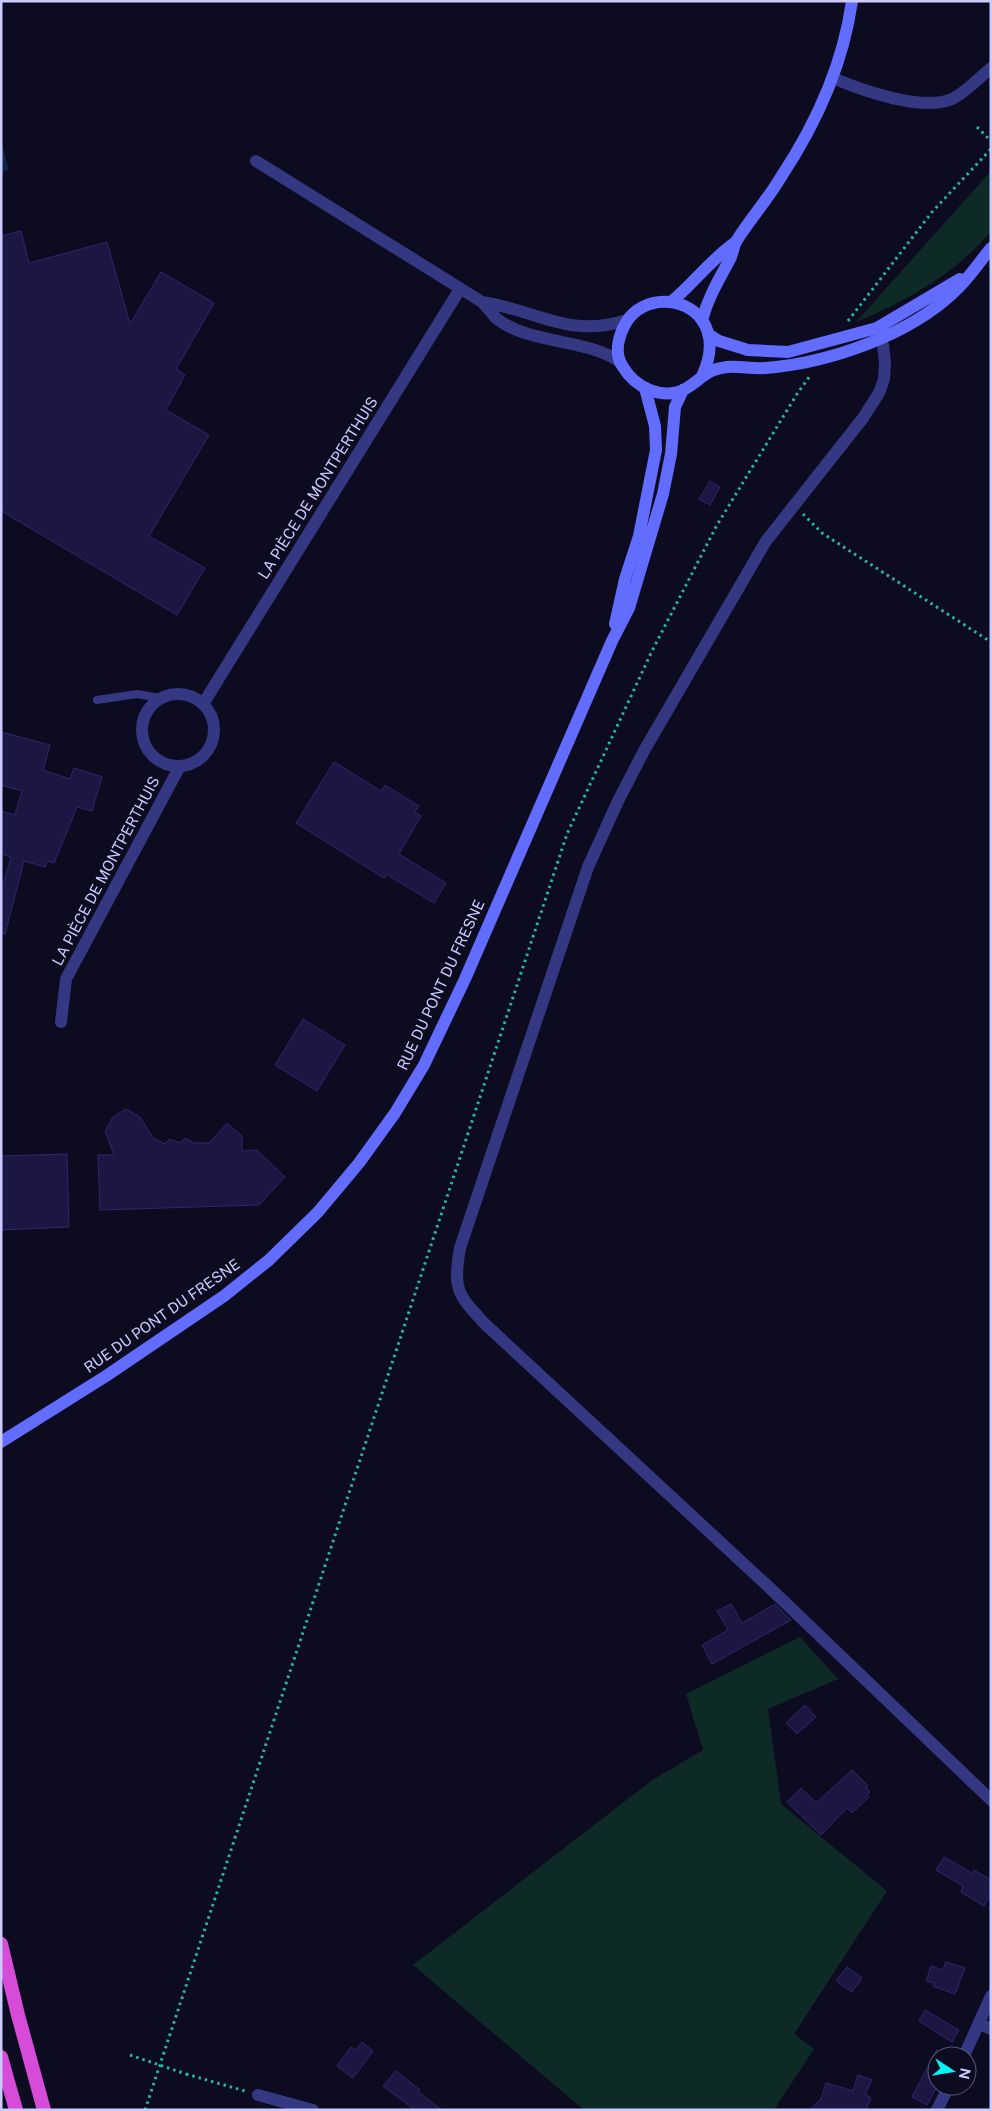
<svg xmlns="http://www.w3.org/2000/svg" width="992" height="2111" font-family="'Public Sans',sans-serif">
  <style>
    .green { fill: #0e2a27 }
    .water { fill: #092646 }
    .building { fill: #1b1642; stroke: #2e2770 }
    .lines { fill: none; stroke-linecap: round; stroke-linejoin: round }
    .path { stroke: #27b7a0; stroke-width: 3; stroke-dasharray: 2.5 4; stroke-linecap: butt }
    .service { stroke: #343882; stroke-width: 8 }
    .minor { stroke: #343882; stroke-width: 12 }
    .tertiary { stroke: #343882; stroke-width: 12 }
    .secondary { stroke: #626dff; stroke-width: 12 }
    .trunk { stroke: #d64cd8; stroke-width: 14 }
    .path-bridge { stroke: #27b7a0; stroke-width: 3; stroke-dasharray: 2.5 4; stroke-linecap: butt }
    .labels { text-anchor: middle; stroke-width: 4; stroke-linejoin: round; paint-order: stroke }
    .street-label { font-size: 15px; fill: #cbcbff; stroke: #0d0b20 }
  </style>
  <rect width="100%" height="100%" fill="#0d0b20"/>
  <g class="green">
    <path d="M991,171V231C954,275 908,300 856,322Z"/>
    <path d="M800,1637L838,1679L768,1709L781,1804L887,1891L794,2034L814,2049L774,2110H584L413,1965L651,1781L703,1750L686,1694Z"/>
  </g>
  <path class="water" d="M1,140L9,170L1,172Z"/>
  <g class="building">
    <path d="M21,231L29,263L107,242L130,324L161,272L214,303L176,369L185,375L166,410L209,435L149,536L205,568L177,615L3,512L1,506V236Z"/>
    <path d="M710,481L720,487L710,505L699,499Z"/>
    <path d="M1,732L50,745L43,770L70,779L74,768L102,777L92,811L77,807L54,863L47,861L45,867L24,861L5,934L1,933V882H4L11,857L1,854V811L15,815L22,791L1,785Z"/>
    <path d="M334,762L381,791L385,785L419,806L415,812L421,816L399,854L446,883L434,903L386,874L384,878L296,823Z"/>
    <path d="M303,1019L345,1045L317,1091L275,1065Z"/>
    <path d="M126,1109L140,1117L153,1138L165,1144L170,1139L180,1143L185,1138L194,1143H209L227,1123L242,1136V1151L257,1150L285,1177L259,1205L100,1210L98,1155H114L105,1131L113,1117Z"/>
    <path d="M67,1154L69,1227L1,1230V1156Z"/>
    <path d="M731,1604L742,1623L775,1604L791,1620L712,1664L702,1645L728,1630L717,1611Z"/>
    <path d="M805,1705L816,1717L797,1734L786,1723Z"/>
    <path d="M852,1770L868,1786L866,1788L870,1792L867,1795L869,1797L852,1813L847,1808L821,1835L787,1802L801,1788L816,1803Z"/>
    <path d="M944,1857L972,1873L974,1870L991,1880V1895L984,1906L961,1892L963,1886L936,1870Z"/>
    <path d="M946,1962L965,1968L955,1994L933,1986L934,1983L926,1981L931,1966L943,1970Z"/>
    <path d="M847,1967L862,1978L852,1992L836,1981Z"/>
    <path d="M925,2010L959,2030L952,2042L919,2021Z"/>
    <path d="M362,2042L373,2051L353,2078L337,2066L351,2047L356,2050Z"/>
    <path d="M937,2049V2086L927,2105L912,2097Z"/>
    <path d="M396,2071L420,2090L418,2092L442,2110H415L383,2086Z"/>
    <path d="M858,2075L872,2080L865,2094L871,2098L866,2110H810L821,2099L826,2083L853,2091Z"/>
  </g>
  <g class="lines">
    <g class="path">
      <path d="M977,127L991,141"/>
      <path d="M848,321L932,212L991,149"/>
      <path d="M803,514L822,533L991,642"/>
      <path d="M186,2074L245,2091"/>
      <path d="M145,2110L567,834L652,651L717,525L797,394L810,376"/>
    </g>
    <path class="service" d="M97,700L137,694L160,698"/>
    <g class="minor">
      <path d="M833,78C861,90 922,112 952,99C966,92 979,78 991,68"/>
      <path d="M256,161L482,302C487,307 492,314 497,319C531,345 586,338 620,362"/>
      <path d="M482,302C537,310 568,339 627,320"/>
      <circle cx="178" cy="730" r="36"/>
      <path d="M203,704L460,289"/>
      <path d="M61,1022L66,979L180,766"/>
      <path d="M980,2024L991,2029"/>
      <path d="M258,2095L313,2110"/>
    </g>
    <g class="tertiary">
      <path d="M877,329L883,345L885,362L884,379L879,393L863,418L766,541L645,749L618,801L588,867L460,1248C453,1290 457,1294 485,1324L773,1591L991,1800"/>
      <path d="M964,2056L991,1996"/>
      <path d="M937,2110L949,2086"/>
    </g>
    <g class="secondary">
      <path d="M671,302C694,283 711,259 736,242"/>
      <path d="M702,320C708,298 718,281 729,261C733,255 733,246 737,240C751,218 768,199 781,177C816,124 843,65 852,1"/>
      <path d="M708,334L719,341L748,350L788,352L877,328L960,279"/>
      <path d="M703,374C711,356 713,336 702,320C684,295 643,296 627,321C619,334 613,353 623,367C635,387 662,401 685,389C702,380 703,370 727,367C740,366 752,369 765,368C804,365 845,354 882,338C909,326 939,308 960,286C971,275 981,260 991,248"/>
      <path d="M615,624L625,579L639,536L656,450L655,426L645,388"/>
      <path d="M1,1442L106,1376L224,1296L269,1260L318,1212L359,1163L395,1113L424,1065L465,979L612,641L629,608L663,494L671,454L675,407L683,390"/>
    </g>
    <g class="trunk">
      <path d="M1,1944L18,2015L44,2110"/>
      <path d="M1,2057L16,2110"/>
    </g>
    <path class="path-bridge" d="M130,2055L186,2074"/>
  </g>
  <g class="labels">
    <g class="street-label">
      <text transform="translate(318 488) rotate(-58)" y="5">LA PIÈCE DE MONTPERTHUIS</text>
      <text transform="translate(106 871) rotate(-62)" y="5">LA PIÈCE DE MONTPERTHUIS</text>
      <text transform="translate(441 985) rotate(-65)" y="5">RUE DU PONT DU FRESNE</text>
      <text transform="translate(162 1316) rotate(-35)" y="5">RUE DU PONT DU FRESNE</text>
    </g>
  </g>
  <rect width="992" height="2111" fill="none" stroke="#cbcbff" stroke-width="5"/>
  <g transform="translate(952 2071) rotate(102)"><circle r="24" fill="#0d0b20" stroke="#595879"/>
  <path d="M0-4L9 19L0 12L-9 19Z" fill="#00f5f6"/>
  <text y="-8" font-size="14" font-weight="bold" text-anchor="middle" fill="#cbcbff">N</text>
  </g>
</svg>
